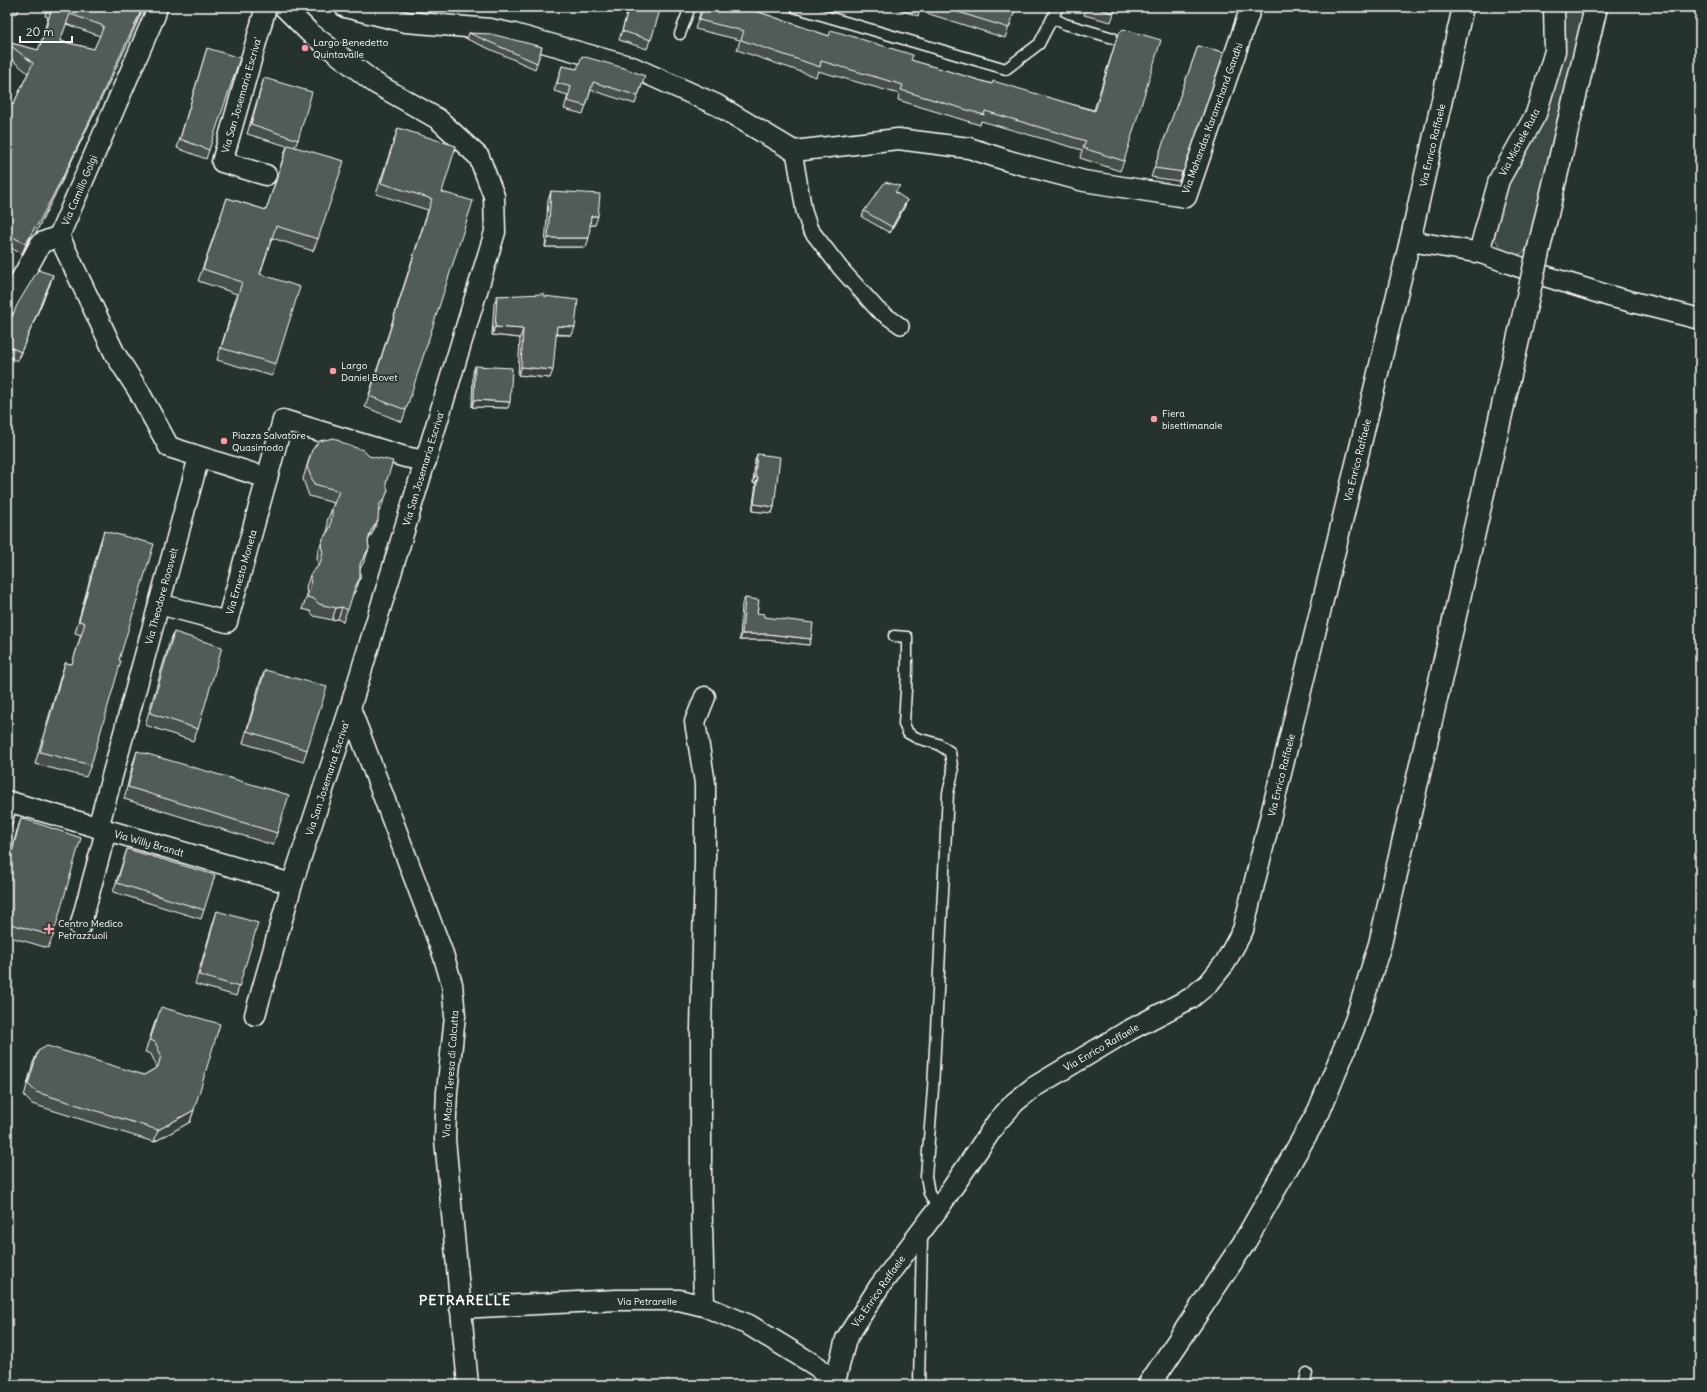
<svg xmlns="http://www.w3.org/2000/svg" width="1707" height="1392" font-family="Delius,sans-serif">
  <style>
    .green { fill: #3e4944; stroke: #9ea4a2 }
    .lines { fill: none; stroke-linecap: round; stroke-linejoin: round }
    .service-casing { stroke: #fff; stroke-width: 13 }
    .pedestrian-casing { stroke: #fff; stroke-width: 18 }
    .minor-casing { stroke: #fff; stroke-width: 23 }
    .trunk-casing { stroke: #fff; stroke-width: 25 }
    .service { stroke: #26332d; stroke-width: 10 }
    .pedestrian { stroke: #26332d; stroke-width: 15 }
    .minor { stroke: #26332d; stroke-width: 20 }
    .trunk { stroke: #26332d; stroke-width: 22 }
    .trunk-bridge-casing { stroke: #fff; stroke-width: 25; stroke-linecap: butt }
    .trunk-bridge { stroke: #26332d; stroke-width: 22 }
    .wall { fill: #464f4b; stroke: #fff; fill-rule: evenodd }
    .shaded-wall { fill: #39403d; stroke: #fff }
    .building { fill: #515c57; stroke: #fff; fill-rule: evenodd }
    .poi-dot { fill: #ff9aa2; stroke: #26332d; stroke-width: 1.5 }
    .labels { text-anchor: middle; stroke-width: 3.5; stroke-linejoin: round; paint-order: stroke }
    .poi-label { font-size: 10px; fill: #fff; stroke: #26332d; text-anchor: start }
    .street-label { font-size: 10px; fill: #fff; stroke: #26332d }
    .district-label { font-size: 14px; font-weight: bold; letter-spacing: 1px; fill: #fff; stroke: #26332d }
  </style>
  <rect width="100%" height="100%" fill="#26332d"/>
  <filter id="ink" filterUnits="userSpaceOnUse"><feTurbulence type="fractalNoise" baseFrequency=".025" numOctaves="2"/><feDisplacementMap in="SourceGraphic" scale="8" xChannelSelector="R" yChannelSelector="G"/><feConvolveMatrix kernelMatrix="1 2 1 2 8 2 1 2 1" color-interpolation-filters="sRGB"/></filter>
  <g filter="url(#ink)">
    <path class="green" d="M1561,7H1587L1529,244L1524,252C1507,262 1497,241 1488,230Z"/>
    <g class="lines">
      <g class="service-casing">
        <g id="service">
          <path d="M794,7L1006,69L1039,44L1058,7"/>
          <path d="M1053,18L1065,24L1113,38"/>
          <path d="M680,34L690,7"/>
          <path d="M894,636L907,637V672L904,724L908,733L917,738L938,744L950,752L953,772L948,793L933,1089L926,1176L929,1193L938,1209"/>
          <path d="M7,821L12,803"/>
          <path d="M919,1385L922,1235"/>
          <path d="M1304,1385L1307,1373"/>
        </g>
      </g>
      <g class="pedestrian-casing">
        <path id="pedestrian" d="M794,151L804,211L810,229L841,269L878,310L901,326"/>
      </g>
      <g class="minor-casing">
        <g id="minor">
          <path d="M157,7L155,15L59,236L115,354L138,390L169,447L267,478L227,622L159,604"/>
          <path d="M345,7L406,22L490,29L514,34L632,67L717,105L794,151L898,139L969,148L1009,161L1084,181L1186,197L1251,7"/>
          <path d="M266,175L222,162L266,7"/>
          <path d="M1410,241L1481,253L1545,276L1609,296L1700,319"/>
          <path d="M1481,253L1482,241L1499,180L1536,114L1555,51L1554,7"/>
          <path d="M7,305L41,243L59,236"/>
          <path d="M267,478L283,420L405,457L426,461"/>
          <path d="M350,708L443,954L452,984L455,1016L447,1092L445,1139L468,1385"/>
          <path d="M7,801L292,884"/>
          <path d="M98,828L199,457"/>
          <path d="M80,927L106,831"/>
          <path d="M255,1015L292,884L350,708L495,232L494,196L479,157L438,119L375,83L309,32L284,7"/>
          <path d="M704,1306L701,1183V1028L705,863V783L695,722L705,697"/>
          <path d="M460,1308L617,1300H679L704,1306L749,1325L818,1367L833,1385"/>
          <path d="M834,1385L846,1339L879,1287L938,1209L997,1122L1015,1102L1034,1087L1126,1032L1191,998L1209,983L1225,963L1243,930L1410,241L1463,7"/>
        </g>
      </g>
      <g class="trunk-casing">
        <g id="trunk">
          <path d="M1538,252L1596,7"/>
          <path d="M1149,1385L1244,1243L1319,1111L1356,1021L1380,944L1531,283"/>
        </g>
      </g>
      <use href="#service" class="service"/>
      <use href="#pedestrian" class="pedestrian"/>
      <use href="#minor" class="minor"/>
      <use href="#trunk" class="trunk"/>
      <g class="trunk-bridge-casing">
        <path id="trunk-bridge" d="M1531,283L1538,252"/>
      </g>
      <use href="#trunk-bridge" class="trunk-bridge"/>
    </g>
    <g class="wall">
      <path d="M7,7H20L17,14L7,12Z"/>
      <path d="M47,7H144L63,179L35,234L31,237L22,254L7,246V104L13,105L28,73L7,56V42L38,50L41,43L48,17L45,16ZM66,24L100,36L94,49L60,41Z"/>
      <path d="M629,7H661L647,49L619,40Z"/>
      <path d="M702,7H751L750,9L829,36L992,84L1094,110L1118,34L1124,161L1120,171L1080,158L1082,150L981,121L980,125L898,100L899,94L818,71L816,77L737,50L740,40L695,29Z"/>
      <path d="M891,7H1016L1005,38L920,11L918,16Z"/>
      <path d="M1087,7H1116L1111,22L1084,15Z"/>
      <path d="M469,33L542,47L535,69L467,39Z"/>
      <path d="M1198,46L1224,52L1179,181L1151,177Z"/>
      <path d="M207,48L209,150L206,159L177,148Z"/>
      <path d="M562,66L577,69L645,76L635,104L591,90L583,114L564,109L568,95L554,91Z"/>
      <path d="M264,78L298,140L295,147L318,239L313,251L272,238L260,274L276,364L272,376L217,360L237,294L198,281L227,198L266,210L287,146L247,134L261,87Z"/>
      <path d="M398,128L442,192L406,410L402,422L365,407L428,210L376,194Z"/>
      <path d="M551,191L595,225H590L586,247H545L548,200Z"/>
      <path d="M898,192L897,193L905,206L890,233L862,217L864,211Z"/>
      <path d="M50,284L17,361L7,356V329Z"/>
      <path d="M497,296H544L572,335H556L550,378L518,375L520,338L492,335L494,304Z"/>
      <path d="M475,366L508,408L472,407L473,372Z"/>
      <path d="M312,450L386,483L380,510L378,512L373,532L368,541L369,548L365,560L360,568V578L356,590L352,596L343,622L338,619L332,620L314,616L310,611L302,609L307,596L306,587L310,575L318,566V564L317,558L318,551L323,539L327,532L328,528L327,521L334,503L309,496L303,479L308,462Z"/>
      <path d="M757,454L774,507L772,513L752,511L756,483H753L755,460Z"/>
      <path d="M104,531L119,660L91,765L86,777L35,764L61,675L65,663L72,664L81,635L75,633L100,543Z"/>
      <path d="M745,598L757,613L764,617L811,639L809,645L766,640H740L742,604Z"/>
      <path d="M174,632L198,729L193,741L145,725L169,644Z"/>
      <path d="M265,670L307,750L303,762L243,743L260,682Z"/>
      <path d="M137,751L277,833L273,845L124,799L133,763Z"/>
      <path d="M21,818L53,936L48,948L7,936V867L17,830Z"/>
      <path d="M127,849L204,910L201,919L113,892Z"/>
      <path d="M217,911L239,987L236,996L195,984L214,920Z"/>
      <path d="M156,1019L194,1110L190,1122L154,1142L32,1104L24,1096L33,1063L38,1051L144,1075L156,1068L157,1067L151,1054L145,1052Z"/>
    </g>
    <g class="shaded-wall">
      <path d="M143,7H144L128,43L63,179L35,234L31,237L22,254L26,244Z"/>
      <path d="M907,200L905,206L890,233L892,227Z"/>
      <path d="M591,216H598L595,225H588Z"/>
      <path d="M548,238H589L586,247H545Z"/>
      <path d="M53,275L50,284L17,361L21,352Z"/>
      <path d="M557,326L575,327L572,335L554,334Z"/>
      <path d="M495,327L523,329L520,338L492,335Z"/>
      <path d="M521,367L553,370L550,378L518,375Z"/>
      <path d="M474,400L510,402L508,408L472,407Z"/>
      <path d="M755,477H758L756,483H753Z"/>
      <path d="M388,490L380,510L375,517L379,505Z"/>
      <path d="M754,504L774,507L772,513L752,511Z"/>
      <path d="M378,520L373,532L366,543L371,531Z"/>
      <path d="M369,548L365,560L356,576L360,564Z"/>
      <path d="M360,578L356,590L350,599L355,587Z"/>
      <path d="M342,607L338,619L332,620L336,608Z"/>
      <path d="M742,634H768L811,639L809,645L766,640H740Z"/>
      <path d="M194,1110L190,1122L154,1142L158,1130Z"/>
    </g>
    <g class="building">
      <path d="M51,7H143L67,169L38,224L35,227L26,244L7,234V104L13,105L33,63L7,43V42L38,50L43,38L52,7ZM70,14L104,26L94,49L60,41Z"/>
      <path d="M629,7H661L651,40L622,31Z"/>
      <path d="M703,7H751L750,9L829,36L831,30L913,55L911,60L992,84L993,81L1095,111L1118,34L1123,29L1161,40L1124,161L1083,148L1086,141L985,111L984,115L901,90L903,85L821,61L820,67L741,40L744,31L699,20Z"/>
      <path d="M942,7H1016L1009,28Z"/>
      <path d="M1092,7H1116L1114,13Z"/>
      <path d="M469,33L491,34L542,47L537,63Z"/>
      <path d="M1198,46L1224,52L1183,172L1154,168Z"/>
      <path d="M207,48L240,58L209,150L180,139Z"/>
      <path d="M582,56L624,68L645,76L638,96L593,82L586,106L567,101L571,87L557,83L562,66L577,69Z"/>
      <path d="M264,78L312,92L298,140L251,124Z"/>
      <path d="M398,128L456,146L442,192L473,201L406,410L369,396L432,199L381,183Z"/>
      <path d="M288,145L344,161L318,239L276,226L260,274L300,287L276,364L221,348L242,282L203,269L227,198L266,210Z"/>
      <path d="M885,182L900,186L895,192L907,200L892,227L864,211Z"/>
      <path d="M551,191L600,194L598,216H591L589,238H548Z"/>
      <path d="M38,270L53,275L21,352L7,346V329L17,305Z"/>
      <path d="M544,294V296L578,300L575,327L557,326L553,370L521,367L523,329L495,327L497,296Z"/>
      <path d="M475,366L512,368L510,402L474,400Z"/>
      <path d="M334,438L347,445L363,450L369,456L393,461L386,483L388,490L385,498L379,505L378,520L371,531L368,541L369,548L360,564V578L355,587L348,610L342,607L336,608L319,604L314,599L307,597L311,584L310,575L320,564L323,552L321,546L323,539L330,528L332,516V509L339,491L314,484L307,467L312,450L319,441Z"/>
      <path d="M757,454L780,457L774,507L754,504L758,477H755Z"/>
      <path d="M104,531L154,544L119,660L121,661L91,765L40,752L65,663L72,664L85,623L79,621Z"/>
      <path d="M745,598L759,600L757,613L764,614V617L813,623L811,639L768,634H742Z"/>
      <path d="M174,632L222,647L198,729L150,713Z"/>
      <path d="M265,670L327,687L307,750L247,731Z"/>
      <path d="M137,751L289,795L277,833L128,787Z"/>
      <path d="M21,818L81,838L53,936L7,923V871Z"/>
      <path d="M127,849L215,875L204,910L117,883Z"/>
      <path d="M217,911L258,923L239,987L199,975Z"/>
      <path d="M161,1007L220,1024L194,1110L158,1130L36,1092L28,1084L38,1051L47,1046L144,1075L158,1067L161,1055L155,1042L150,1040Z"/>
    </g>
  </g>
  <g class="poi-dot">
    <circle cx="305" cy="48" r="4"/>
    <circle cx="333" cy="371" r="4"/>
    <circle cx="1154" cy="419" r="4"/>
    <circle cx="224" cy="441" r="4"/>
    <path d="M47 923h4v4h4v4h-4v4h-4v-4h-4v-4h4z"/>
  </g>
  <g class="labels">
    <g class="poi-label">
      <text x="313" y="46">Largo Benedetto<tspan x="313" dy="12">Quintavalle</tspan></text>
      <text x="341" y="369">Largo<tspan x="341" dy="12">Daniel Bovet</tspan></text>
      <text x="1162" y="417">Fiera<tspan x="1162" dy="12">bisettimanale</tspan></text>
      <text x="232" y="439">Piazza Salvatore<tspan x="232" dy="12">Quasimodo</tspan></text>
      <text x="58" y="927">Centro Medico<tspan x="58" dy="12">Petrazzuoli</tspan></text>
    </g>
    <g class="street-label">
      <text transform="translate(241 95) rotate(-74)" y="4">Via San Josemaria Escriva'</text>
      <text transform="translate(1212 118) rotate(-70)" y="4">Via Mohandas Karamchand Gandhi</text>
      <text transform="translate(1519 142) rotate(-62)" y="4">Via Michele Ruta</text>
      <text transform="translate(1432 145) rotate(-77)" y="4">Via Enrico Raffaele</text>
      <text transform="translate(79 190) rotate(-67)" y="4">Via Camillo Golgi</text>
      <text transform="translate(1357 460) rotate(-76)" y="4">Via Enrico Raffaele</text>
      <text transform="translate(423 468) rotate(-73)" y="4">Via San Josemaria Escriva'</text>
      <text transform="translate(241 572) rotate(-74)" y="4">Via Ernesto Moneta</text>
      <text transform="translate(161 596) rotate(-75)" y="4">Via Theodore Roosvelt</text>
      <text transform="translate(1281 775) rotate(-76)" y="4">Via Enrico Raffaele</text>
      <text transform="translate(327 778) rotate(-72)" y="4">Via San Josemaria Escriva'</text>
      <text transform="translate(149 843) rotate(16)" y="4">Via Willy Brandt</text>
      <text transform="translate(1101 1047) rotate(-30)" y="4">Via Enrico Raffaele</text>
      <text transform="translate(450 1074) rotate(-86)" y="4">Via Madre Teresa di Calcutta</text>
      <text transform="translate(878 1291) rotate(-55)" y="4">Via Enrico Raffaele</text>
      <text x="647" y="1305">Via Petrarelle</text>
    </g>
    <g class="district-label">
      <text x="465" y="1305">PETRARELLE</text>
    </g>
  </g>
  <rect width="1707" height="1392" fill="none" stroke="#26332d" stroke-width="24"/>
  <rect x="12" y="12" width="1683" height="1368" fill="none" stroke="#fff" stroke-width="1.5" filter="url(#ink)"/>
  <path d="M20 36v6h52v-6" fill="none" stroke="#ffffff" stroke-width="2"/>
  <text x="26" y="36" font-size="12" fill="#ffffff" stroke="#26332d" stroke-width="3" paint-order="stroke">20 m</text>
</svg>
